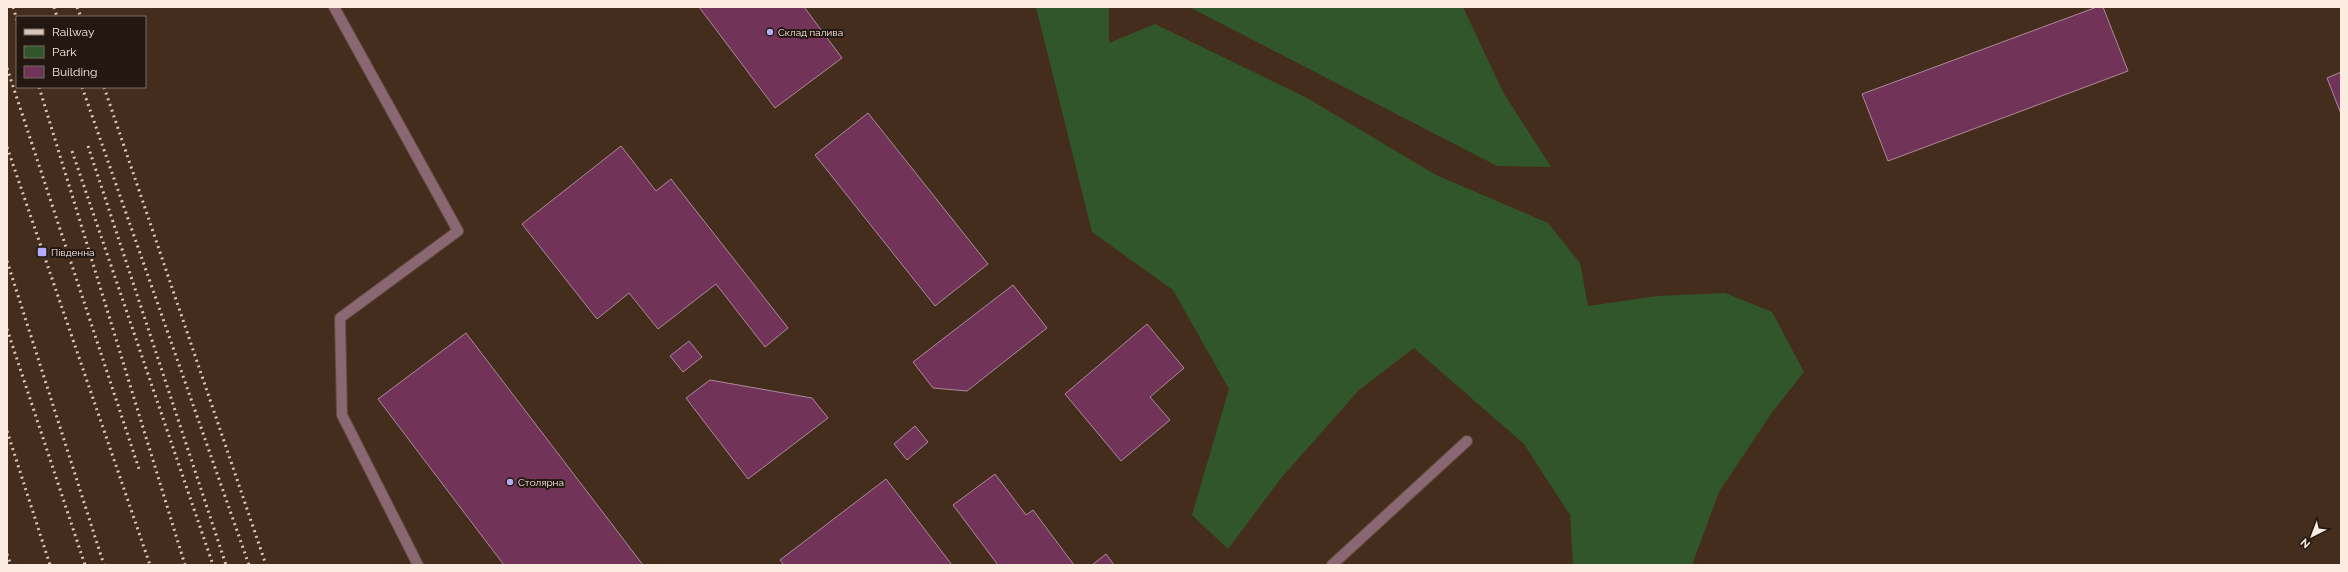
<svg xmlns="http://www.w3.org/2000/svg" width="2348" height="572" font-family="Raleway,sans-serif">
  <style>
    .green { fill: #31562b }
    .building { fill: #723359; stroke: #a98a9b }
    .lines { fill: none; stroke-linecap: round; stroke-linejoin: round }
    .lane-casing { stroke: #624b3c; stroke-width: 12 }
    .lane { stroke: #896873; stroke-width: 10 }
    .rail { stroke: #d8c6bb; stroke-width: 3; stroke-dasharray: 2 4; stroke-linecap: butt }
    .poi-dot { fill: #b5acf8; stroke: #231811; stroke-width: 1.5 }
    .labels { text-anchor: middle; stroke-width: 4; stroke-linejoin: round; paint-order: stroke }
    .poi-label { font-size: 10px; fill: #fbebe1; stroke: #231811; text-anchor: start }
  </style>
  <rect width="100%" height="100%" fill="#452d1d"/>
  <g class="green">
    <path d="M1036,7H1109V43L1155,24L1307,98L1436,175L1548,223L1580,263L1588,306L1657,296L1725,293L1772,312L1804,372L1773,411L1719,492L1692,565H1573L1570,515L1524,444L1414,348L1359,390L1282,477L1228,549L1192,515L1229,389L1173,290L1092,232Z"/>
    <path d="M1189,7H1463L1503,92L1551,167L1497,166Z"/>
  </g>
  <g class="building">
    <path d="M699,7H804L842,58L775,108Z"/>
    <path d="M2097,7H2103L2128,71L1888,161L1862,94Z"/>
    <path d="M2341,72V114L2327,78Z"/>
    <path d="M868,113L988,264L935,306L815,155Z"/>
    <path d="M621,146L656,191L671,179L788,328L765,347L716,284L658,329L629,293L597,319L522,224Z"/>
    <path d="M1013,285L1047,328L967,391L933,388L913,362Z"/>
    <path d="M1147,324L1184,368L1150,397L1170,420L1121,461L1065,394Z"/>
    <path d="M466,333L643,565H504L378,399Z"/>
    <path d="M689,341L702,357L683,372L670,356Z"/>
    <path d="M710,380L812,398L828,418L748,479L686,398Z"/>
    <path d="M915,426L928,442L907,460L894,444Z"/>
    <path d="M995,474L1026,515L1033,510L1074,565H998L953,505Z"/>
    <path d="M886,479L952,565H784L780,560Z"/>
    <path d="M1106,554L1114,565H1092Z"/>
  </g>
  <g class="lines">
    <g class="lane-casing">
      <g id="lane">
        <path d="M334,7L458,231L340,318L342,415L418,565"/>
        <path d="M1332,565L1467,441"/>
      </g>
    </g>
    <use href="#lane" class="lane"/>
    <g class="rail">
      <path d="M13,7L17,20"/>
      <path d="M54,7L57,17"/>
      <path d="M77,7L81,17"/>
      <path d="M7,68L139,469"/>
      <path d="M39,87L185,565"/>
      <path d="M82,87L249,565"/>
      <path d="M104,87L266,565"/>
      <path d="M88,146L226,565"/>
      <path d="M7,147L150,565"/>
      <path d="M72,151L213,565"/>
      <path d="M7,261L104,565"/>
      <path d="M7,329L85,565"/>
      <path d="M7,431L50,565"/>
      <path d="M7,554L11,565"/>
    </g>
  </g>
  <g class="poi-dot">
    <circle cx="770" cy="32" r="4"/>
    <rect x="37" y="247" width="10" height="10" rx="2"/>
    <circle cx="510" cy="482" r="4"/>
  </g>
  <g class="labels">
    <g class="poi-label">
      <text x="778" y="36">Склад палива</text>
      <text x="51" y="256">Південна</text>
      <text x="518" y="486">Столярна</text>
    </g>
  </g>
  <rect width="2348" height="572" fill="none" stroke="#fbebe1" stroke-width="16"/>
  <rect x="16" y="16" width="130" height="72" fill="#231811" stroke="#796c64"/>
  <rect x="24" y="29" width="20" height="6" fill="#d8c6bb" stroke="#796c64"/>
  <text x="52" y="36" font-size="12" fill="#fbebe1">Railway</text>
  <rect x="24" y="46" width="20" height="12" fill="#31562b" stroke="#796c64"/>
  <text x="52" y="56" font-size="12" fill="#fbebe1">Park</text>
  <rect x="24" y="66" width="20" height="12" fill="#723359" stroke="#796c64"/>
  <text x="52" y="76" font-size="12" fill="#fbebe1">Building</text>
  <g transform="translate(2312 536) rotate(222)" stroke="#231811" stroke-width="3" paint-order="stroke">
  <path d="M0-3L7 15L0 10L-7 15Z" fill="#fbebe1"/>
  <text y="-6" font-size="11" font-weight="bold" text-anchor="middle" fill="#fbebe1">N</text>
  </g>
</svg>
